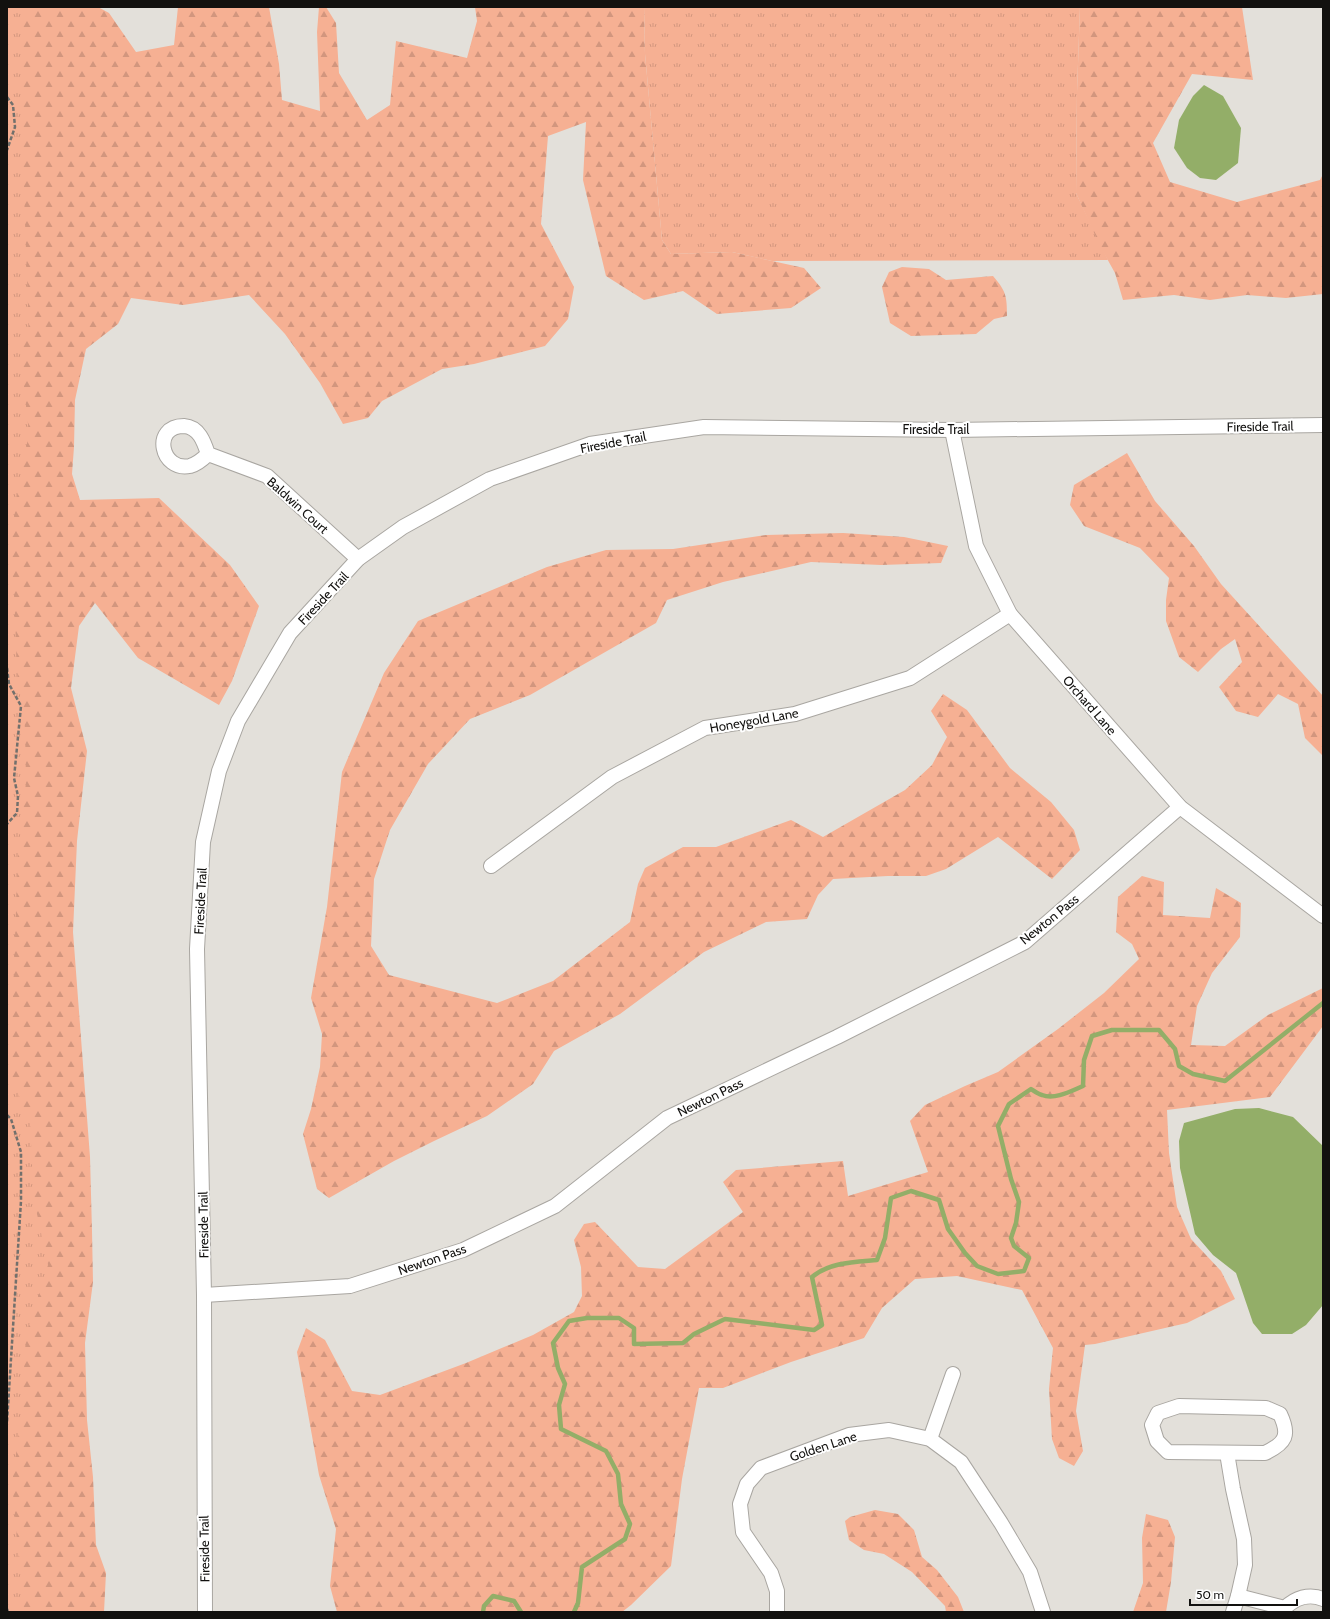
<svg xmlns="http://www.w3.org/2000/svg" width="1330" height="1619" font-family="Cabin,sans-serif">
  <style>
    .grass { fill: url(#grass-tufts) }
    .forest { fill: url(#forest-firs) }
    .water { fill: #93ae68 }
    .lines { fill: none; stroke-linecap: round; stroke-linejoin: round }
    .stream { stroke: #93ae68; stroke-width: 4.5 }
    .street-casing { stroke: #a9a6a1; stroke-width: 16 }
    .path { stroke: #72706c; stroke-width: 2.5; stroke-dasharray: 4 2; stroke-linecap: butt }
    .street { stroke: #fff; stroke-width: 14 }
    .labels { text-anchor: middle; stroke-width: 4; stroke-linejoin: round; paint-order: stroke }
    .street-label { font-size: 13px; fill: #12110f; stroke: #fff }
  </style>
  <defs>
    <pattern id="grass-tufts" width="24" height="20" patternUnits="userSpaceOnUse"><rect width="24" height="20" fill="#f6b093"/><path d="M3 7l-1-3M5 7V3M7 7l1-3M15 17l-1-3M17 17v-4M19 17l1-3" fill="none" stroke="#d2967e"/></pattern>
    <pattern id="forest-firs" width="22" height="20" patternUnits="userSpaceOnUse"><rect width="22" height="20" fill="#f6b093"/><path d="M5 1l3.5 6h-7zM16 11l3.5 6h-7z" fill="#d2967e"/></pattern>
  </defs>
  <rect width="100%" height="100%" fill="#e3e0da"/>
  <g class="grass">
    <path d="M7,7H28L58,1612H7Z"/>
    <path d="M644,7H1080L1077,92L1076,193L1108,260L772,261L732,252L671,254L662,240L645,54Z"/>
  </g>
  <g class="forest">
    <path d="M21,7H98L109,13L136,52L174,45L178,7H269L279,64L282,100L320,111L317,32L319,7H326L336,23L339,73L367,120L390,105L396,41L467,58L477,21L475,7H644L645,54L662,240L671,254L732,252L804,268L821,288L791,308L717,314L683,291L644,300L606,276L583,180L586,122L548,136L541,224L574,287L568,319L545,346L474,364L442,369L382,401L368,418L343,424L320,383L285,334L249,295L183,305L131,298L118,324L86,349L75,400L74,447L72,474L80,500L159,498L230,565L259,606L232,681L219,705L138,658L95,603L79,626L71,688L87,751L77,841L73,932L90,1157L92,1231L93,1282L85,1343L87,1420L93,1477L96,1545L106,1573L104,1612H24L12,1483L21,1418L26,1335L48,1265L34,1200L30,1124L10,1074L18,856L26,782L25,728L17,672L14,589L10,553L16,501L29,433L20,351L29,334L23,166Z"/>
    <path d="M1080,7H1242L1253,80L1192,74L1153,143L1170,182L1237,202L1320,180L1323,174V294L1286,298L1247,295L1210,300L1174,295L1123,300L1115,273L1100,246L1076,193L1077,92Z"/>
    <path d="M902,267L929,269L946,280L993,276C1006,291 1007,296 1007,316L994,319L976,334L911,336L890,323L882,287L889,272Z"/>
    <path d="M1127,453L1155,501L1194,546L1221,584L1323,696V756L1305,738L1298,704L1278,694L1258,717L1236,711L1219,687L1242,662L1235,639L1221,649L1198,672L1179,657L1166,621V600L1169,578L1140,548L1084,526L1070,505L1074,485Z"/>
    <path d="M843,533L904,537L948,546L941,563L881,565L811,562L723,582L667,600L656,623L530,695L470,719L428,764L390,830L374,879L371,946L389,975L497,1003L553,981L630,922L638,884L645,868L683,847H716L791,820L823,837L905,790L932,765L947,737L931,711L943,694L967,710L1010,768L1051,802L1074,830L1080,850L1052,879L998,837L946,869L926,876H888L833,879L818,895L807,919L766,922L704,952L620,1014L554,1051L533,1084L487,1116L434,1141L394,1161L329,1198L317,1189L303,1134L311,1109L320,1067L322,1034L311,998L327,907L342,772L384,673L418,621L547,567L606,550L673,549L766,535Z"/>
    <path d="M1142,876L1164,882L1163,915L1210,918L1216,888L1241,903L1240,937L1212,973L1197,1006L1191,1045L1225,1046L1268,1015L1323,988V1026L1270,1097L1167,1110L1169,1153L1177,1207L1191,1239L1221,1271L1235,1299L1187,1323L1095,1344L1085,1345L1076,1411L1083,1451L1074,1466L1059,1458L1052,1439L1049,1389L1053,1348L1022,1290L957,1276L915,1279L882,1308L864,1338L791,1362L723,1388H699L682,1479L671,1566L631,1605L622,1612H337L330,1586L336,1529L319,1475L297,1352L306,1328L325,1340L352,1391L380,1395L466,1363L533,1335L574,1312L582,1296L581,1267L574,1240L584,1224L595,1222L638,1267L665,1269L743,1212L723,1182L736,1170L843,1161L848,1196L928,1172L910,1121L925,1105L965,1086L998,1072L1058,1029L1104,993L1139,959L1132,944L1116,932L1118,897Z"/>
    <path d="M875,1510L898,1514L914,1530L922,1557L937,1570L958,1597L964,1612H946L945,1606L912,1572L884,1554L864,1550L849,1540L845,1521L850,1517Z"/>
    <path d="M1146,1514L1168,1520L1175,1537L1171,1582L1166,1612H1133L1143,1583L1142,1538Z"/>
  </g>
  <g class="water">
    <path d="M1204,85L1223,96L1241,128L1238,163L1216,180L1200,178L1187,168L1174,148L1179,120L1193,96Z"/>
    <path d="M1259,1108L1293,1117L1323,1146V1305L1306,1325L1292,1334H1262L1253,1323L1236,1273L1213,1255L1195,1234L1180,1168L1179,1141L1184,1123L1235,1109Z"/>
  </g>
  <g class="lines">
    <g class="stream">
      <path d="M483,1612L484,1606L493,1596L514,1601L521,1612"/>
      <path d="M574,1612L578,1603L582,1567L625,1539L630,1524L621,1504L618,1474L606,1451L561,1429L559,1405L565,1384L558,1368L553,1343L569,1321L587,1318H619L634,1328V1344L683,1343L694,1334L725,1319L814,1330L822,1325L812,1277C830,1262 855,1262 877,1260L885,1238L891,1198L911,1191L939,1200L948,1229L965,1253L977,1266L998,1274L1024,1271L1029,1258L1014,1246L1011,1238L1016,1223L1019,1202L1011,1179L998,1126L1009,1104L1031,1089C1034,1091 1038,1094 1042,1095C1055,1100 1071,1091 1083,1086L1084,1060L1092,1036L1112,1030H1159L1175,1049L1179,1066L1193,1074L1225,1081L1323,1003"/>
    </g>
    <g class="street-casing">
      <g id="street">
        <path d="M952,430L976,546L1010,614L1180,807L1323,916"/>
        <path d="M208,454C203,459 197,464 190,466C161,472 151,426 184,426C199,427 204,442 208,454L267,476L358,559"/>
        <path d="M491,866L612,777L705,728L795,714L910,678L1010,614"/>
        <path d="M204,1295L350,1286L463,1250L555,1206L667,1118L837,1037L1025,942L1180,807"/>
        <path d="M1179,1406L1266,1408L1280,1414C1290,1435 1286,1443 1265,1453L1168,1452L1157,1441L1152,1425L1158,1413Z"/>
        <path d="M930,1439L953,1374"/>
        <path d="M1227,1453L1233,1489L1244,1539L1245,1565L1238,1596L1233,1612"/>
        <path d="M1238,1596L1285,1608"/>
        <path d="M1285,1608C1295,1598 1309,1593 1323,1599"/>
        <path d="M205,1612L204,1295L197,949L203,842L219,771L238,721L290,633L358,559L403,527L490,479L590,444L704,427L952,430L1323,425"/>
        <path d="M777,1612V1591L771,1573L743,1532L740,1504L747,1484L761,1468L849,1435L889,1430L930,1439L961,1462L1001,1523L1030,1572L1043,1612"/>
      </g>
    </g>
    <g class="path">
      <path d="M7,97L13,105L15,127L7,150"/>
      <path d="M7,668L9,684L21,706L14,778L18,796L17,813L7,824"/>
      <path d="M7,1115L11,1119L21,1152V1201L7,1422"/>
      <path d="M7,1609L8,1612"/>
    </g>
    <use href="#street" class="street"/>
  </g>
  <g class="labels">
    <g class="street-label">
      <text transform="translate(1260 426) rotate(-1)" y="5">Fireside Trail</text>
      <text x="936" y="434">Fireside Trail</text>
      <text transform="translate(613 442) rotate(-11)" y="5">Fireside Trail</text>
      <text transform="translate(298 505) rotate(42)" y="5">Baldwin Court</text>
      <text transform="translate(323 598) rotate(-47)" y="5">Fireside Trail</text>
      <text transform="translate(1090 705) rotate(49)" y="5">Orchard Lane</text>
      <text transform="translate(754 720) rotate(-10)" y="5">Honeygold Lane</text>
      <text transform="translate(200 901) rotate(-87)" y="5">Fireside Trail</text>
      <text transform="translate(1049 919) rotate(-39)" y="5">Newton Pass</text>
      <text transform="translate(710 1097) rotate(-26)" y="5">Newton Pass</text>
      <text transform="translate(203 1225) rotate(-91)" y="5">Fireside Trail</text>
      <text transform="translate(432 1259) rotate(-19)" y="5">Newton Pass</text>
      <text transform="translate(823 1446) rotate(-18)" y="5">Golden Lane</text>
      <text transform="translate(204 1549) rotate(-91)" y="5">Fireside Trail</text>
    </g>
  </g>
  <rect width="1330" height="1619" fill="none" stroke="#12110f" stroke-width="16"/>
  <path d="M1190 1599v6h107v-6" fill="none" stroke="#12110f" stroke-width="2"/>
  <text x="1196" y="1599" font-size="12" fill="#12110f" stroke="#ffffff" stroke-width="3" paint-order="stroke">50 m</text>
</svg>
